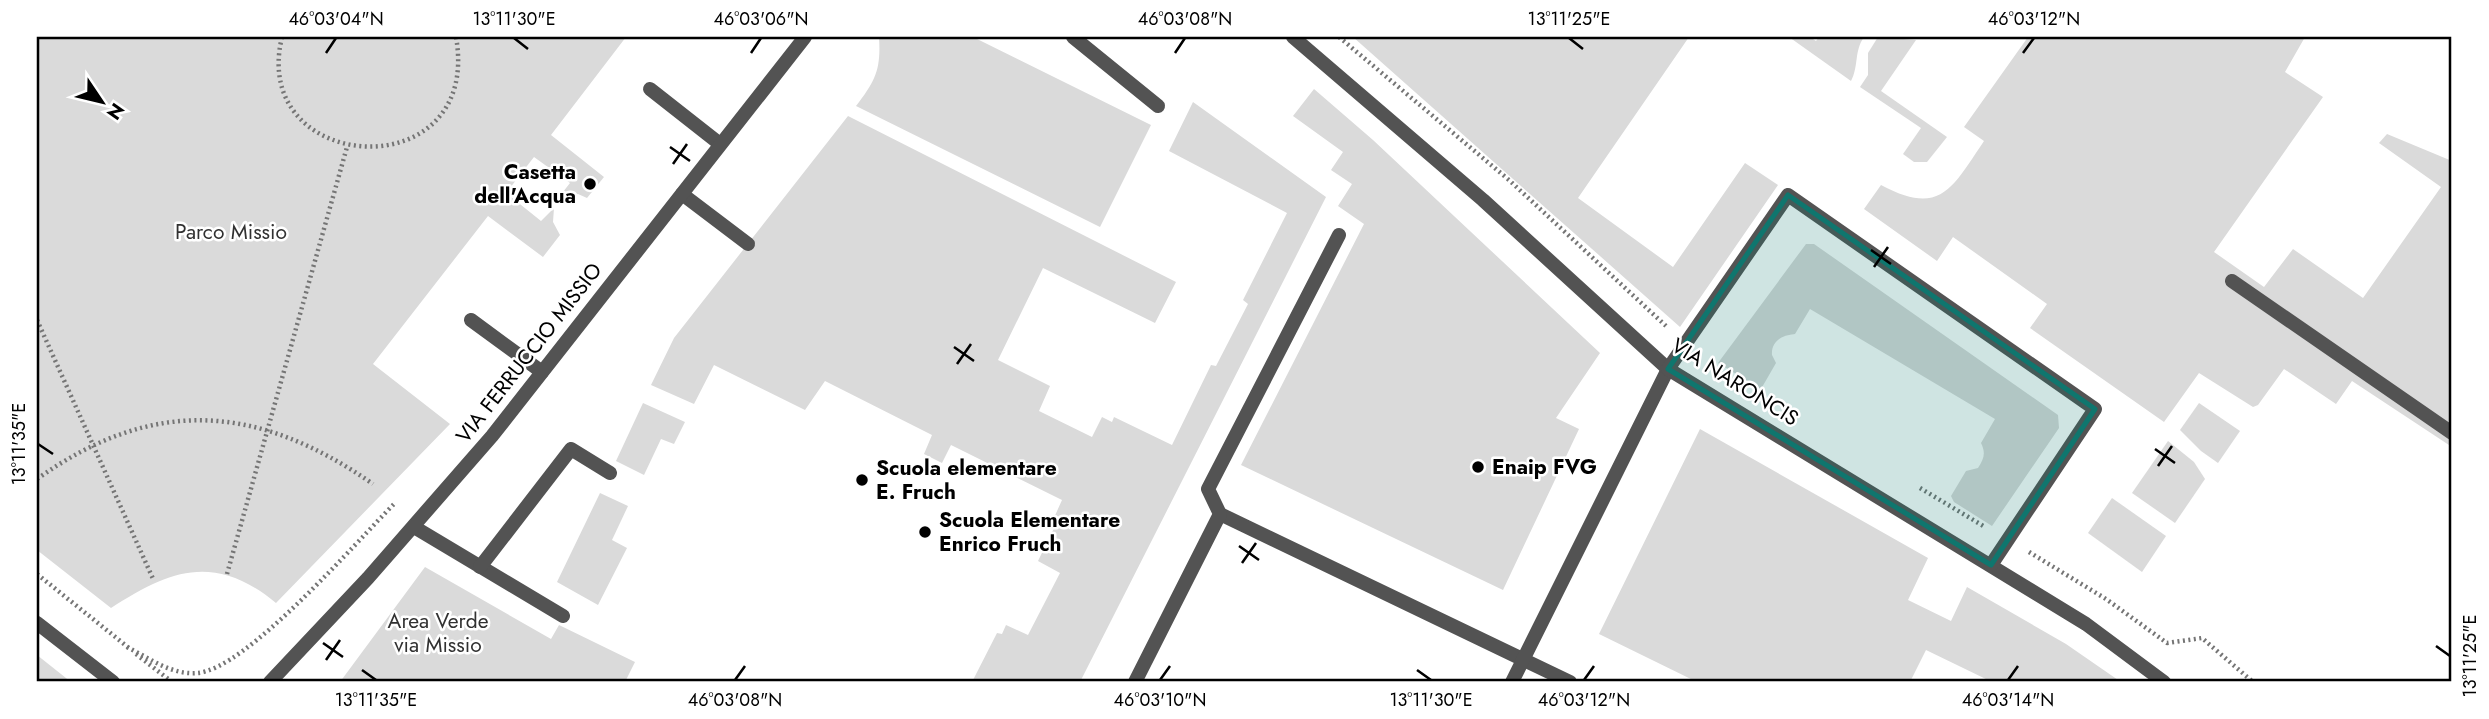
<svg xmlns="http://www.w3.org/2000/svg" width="2489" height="719" font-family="Jost,sans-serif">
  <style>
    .green { fill: #dadada }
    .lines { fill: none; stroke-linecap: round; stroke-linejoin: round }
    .path { stroke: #757575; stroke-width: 4.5; stroke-dasharray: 2 3.5; stroke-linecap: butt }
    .service { stroke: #535353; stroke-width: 14 }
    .minor { stroke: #535353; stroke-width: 14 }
    .tertiary { stroke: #535353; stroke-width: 14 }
    .marked { fill: #0f766e; fill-opacity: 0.2; stroke: #0f766e; stroke-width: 5; stroke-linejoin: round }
    .ticks { fill: none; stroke: #000; stroke-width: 2.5 }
    .poi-dot { fill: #000; stroke: #fff; stroke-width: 2.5 }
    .labels { text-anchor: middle; stroke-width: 5; stroke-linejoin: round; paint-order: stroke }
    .poi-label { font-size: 21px; font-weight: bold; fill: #000; stroke: #fff; text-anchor: start }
    .park-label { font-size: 21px; fill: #313131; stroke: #fff }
    .street-label { font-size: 21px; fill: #000; stroke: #fff }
    .neatline { fill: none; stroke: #000; stroke-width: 2.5 }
    .ticks-label { font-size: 18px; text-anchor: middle; fill: #000 }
  </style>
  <rect width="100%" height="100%" fill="#fff"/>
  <g class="green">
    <path d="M37,37H626L551,135L604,177L587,198L578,194L561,199L559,197L570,183L534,157L506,193L541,221L554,208L553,222L560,235L543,257L488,216L373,364L450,424L276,603C215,553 171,569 111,608L37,550Z"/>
    <path d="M879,37H973L1151,125L1100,227L856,106C876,80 881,69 879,37Z"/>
    <path d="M1353,37H1689L1578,198L1673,267L1745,163L1778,185L1680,327Z"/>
    <path d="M1789,37H1810L1816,41L1819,37H1864C1854,51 1859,66 1851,81Z"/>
    <path d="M1878,37L1916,40L1881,91L1947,137L1927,162H1914L1903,154L1921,128L1860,87L1868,75V53Z"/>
    <path d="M2028,37H2305L2285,72L2323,97L2214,252L2264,287L2293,249L2363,298L2441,187L2379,143L2387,134L2452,161V447L2352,381L2336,404L2284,369L2258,405L2253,407L2199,373L2164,422L2030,328L2047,304L1953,237L1937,261L1864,209L1881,185C1941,217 1952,188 1984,141L1964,127Z"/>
    <path d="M1314,89L1373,140L1600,353L1556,418L1579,429L1503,590L1241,465L1364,224L1338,206L1352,184L1331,170L1343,152L1293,116Z"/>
    <path d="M1193,102L1326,197L1080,682H972L997,633L1002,634L1006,625L1028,635L1060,573L1038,561L1057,522L1053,520L1062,500L951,445L942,463L924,454L932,435L825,381L805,410L714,365L694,404L651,385L674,338L848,116L1176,282L1155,323L1043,268L998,360L1050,386L1039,411L1092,437L1102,417L1112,422L1114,417L1172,445L1211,365L1216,366L1248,304L1243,300L1287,213L1169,151Z"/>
    <path d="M1806,244H1814L2058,415L2059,428L1992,526L1954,502L1951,496L1966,471L1978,468C1984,459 1986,453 1981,443L1995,419L1810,309L1795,334C1782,335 1771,341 1772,355L1776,363L1761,389L1718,363Z"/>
    <path d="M643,403L685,422L674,444L661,439L644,475L616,461Z"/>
    <path d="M2199,403L2240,431L2218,463L2201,451L2180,430Z"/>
    <path d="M1700,429L1928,558L1908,600L1951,621L1967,587L2066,644L2121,682H1992L1926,650L1910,682H1697L1599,634Z"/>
    <path d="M2168,441L2194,462L2205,479L2175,523L2132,493Z"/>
    <path d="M600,493L628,506L612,540L627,548L598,605L557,582Z"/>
    <path d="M2112,498L2166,536L2142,572L2088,533Z"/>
    <path d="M425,567L551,639L559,625L635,662L625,682H340Z"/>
    <path d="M37,655L71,682H37Z"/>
  </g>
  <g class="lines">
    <g class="path">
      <path d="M282,37C248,176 483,190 456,37"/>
      <path d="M1339,37L1509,180L1666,326"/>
      <path d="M37,320L154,581"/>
      <path d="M37,479C154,396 258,404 373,484"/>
      <path d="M1920,488L1985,527"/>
      <path d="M2029,552L2106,599L2167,643L2202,638L2253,682"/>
      <path d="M37,574L129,648"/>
      <path d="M227,574L347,147"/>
      <path d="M127,647C149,658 171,675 197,673C246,670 357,541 395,503"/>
      <path d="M136,654L172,682"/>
    </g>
    <g class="service">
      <path d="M1073,37L1158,106"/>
      <path d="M650,89L720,144"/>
      <path d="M682,194L748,244"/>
      <path d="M2232,281L2452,433"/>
      <path d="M471,320L542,372"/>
      <path d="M1220,514L1570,682"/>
      <path d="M414,527L563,616"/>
      <path d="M480,567L571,449L610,473"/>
      <path d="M1135,682L1220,514L1208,489L1339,235"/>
      <path d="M1512,682L1668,369"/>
    </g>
    <g class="minor">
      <path d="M1293,37L1483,200L1668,369L2086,624L2164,682"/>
      <path d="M1668,369L1788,195L2095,409L1991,565"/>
      <path d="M270,682L368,578L492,436L805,37"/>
    </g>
    <path class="tertiary" d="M37,623L113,682"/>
  </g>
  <path class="marked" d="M1788,195L2095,409L1991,565L1668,369Z"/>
  <path class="ticks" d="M514,38L528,49M1569,38L1583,49M326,53L336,38M751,53L761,38M1175,53L1185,38M2023,53L2034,38M670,147L690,161M673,164L687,144M1871,250L1891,264M1874,267L1888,247M954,347L974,361M957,364L971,344M38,444L53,454M2155,449L2175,463M2158,466L2172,446M1239,546L1259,560M1242,563L1256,543M323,643L343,657M2436,646L2450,656M326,660L340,640M362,670L376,680M1417,670L1431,680M735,680L745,666M1160,680L1170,666M1584,680L1594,666M2008,680L2018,666"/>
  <g class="poi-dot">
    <circle cx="590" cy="184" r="7"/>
    <circle cx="1478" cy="467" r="7"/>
    <circle cx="862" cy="480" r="7"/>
    <circle cx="925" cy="532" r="7"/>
  </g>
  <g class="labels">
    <g class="poi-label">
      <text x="576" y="179" text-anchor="end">Casetta<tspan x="576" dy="24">dell'Acqua</tspan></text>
      <text x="1492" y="474">Enaip FVG</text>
      <text x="876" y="475">Scuola elementare<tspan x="876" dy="24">E. Fruch</tspan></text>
      <text x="939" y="527">Scuola Elementare<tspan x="939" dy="24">Enrico Fruch</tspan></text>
    </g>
    <g class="park-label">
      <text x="231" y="239">Parco Missio</text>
      <text x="438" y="628">Area Verde<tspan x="438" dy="24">via Missio</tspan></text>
    </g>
    <g class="street-label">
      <text transform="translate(529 353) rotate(-52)" y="7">VIA FERRUCCIO MISSIO</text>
      <text transform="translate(1735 382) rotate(32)" y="7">VIA NARONCIS</text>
    </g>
  </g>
  <rect width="2489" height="719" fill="none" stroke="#ffffff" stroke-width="77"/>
  <g transform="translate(102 102) rotate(125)" stroke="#ffffff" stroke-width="5" paint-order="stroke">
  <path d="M0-5L12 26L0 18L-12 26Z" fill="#000000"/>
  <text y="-10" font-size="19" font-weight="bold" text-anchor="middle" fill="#000000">N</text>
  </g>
  <rect x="38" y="38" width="2412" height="642" class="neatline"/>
  <g class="ticks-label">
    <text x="336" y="25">46°03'04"N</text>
    <text x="514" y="25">13°11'30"E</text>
    <text x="761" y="25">46°03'06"N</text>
    <text x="1185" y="25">46°03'08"N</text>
    <text x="1569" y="25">13°11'25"E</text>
    <text x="2034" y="25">46°03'12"N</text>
    <text transform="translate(19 444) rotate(-90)" y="6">13°11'35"E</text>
    <text transform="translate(2470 656) rotate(-90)" y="6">13°11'25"E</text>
    <text x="376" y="706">13°11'35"E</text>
    <text x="735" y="706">46°03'08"N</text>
    <text x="1160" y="706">46°03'10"N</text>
    <text x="1431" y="706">13°11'30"E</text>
    <text x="1584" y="706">46°03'12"N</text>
    <text x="2008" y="706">46°03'14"N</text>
  </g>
</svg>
